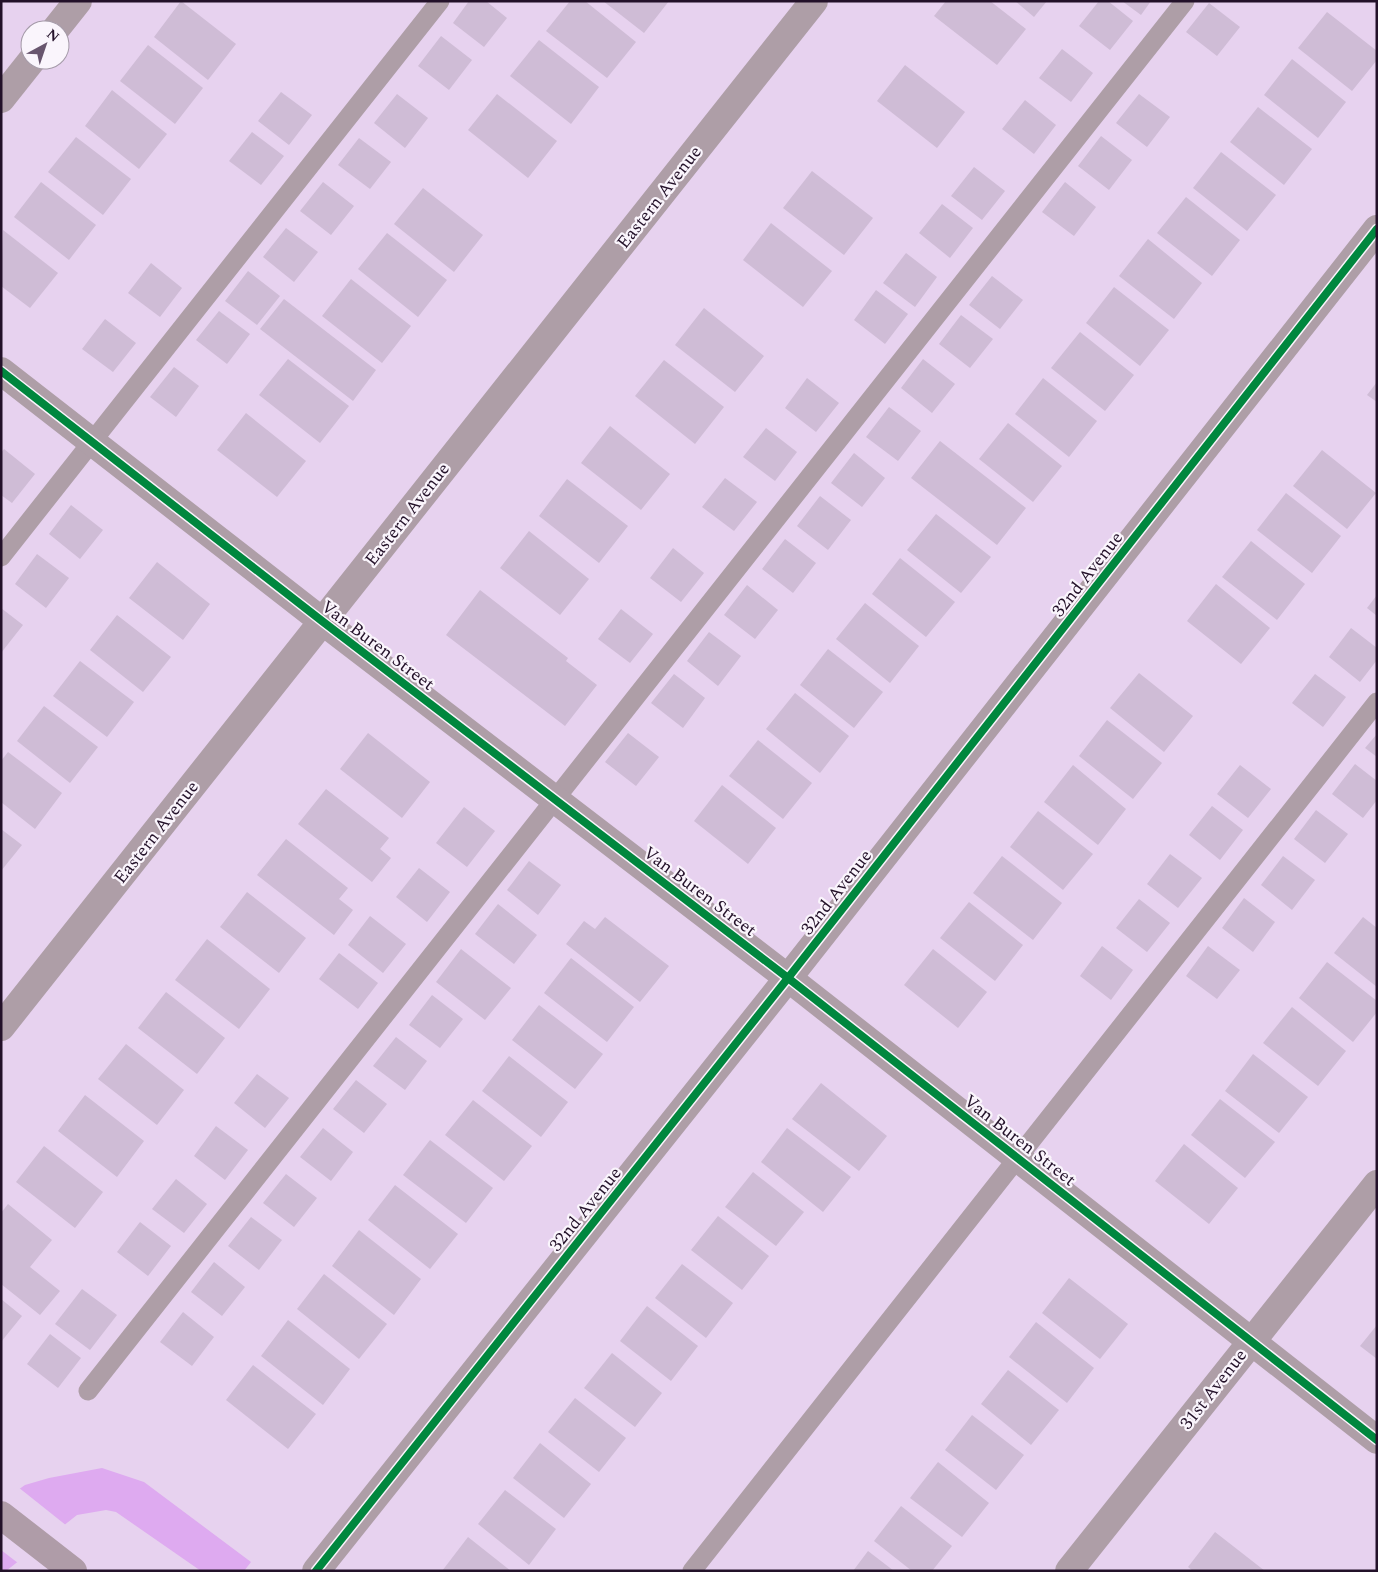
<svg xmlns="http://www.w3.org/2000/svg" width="1378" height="1572" font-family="Spectral,serif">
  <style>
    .water { fill: #deaaf0 }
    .pier { fill: #e7d2ef }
    .building { fill: #cfbcd6 }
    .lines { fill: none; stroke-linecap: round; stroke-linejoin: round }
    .lane { stroke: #ae9ea7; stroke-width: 19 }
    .street { stroke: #ae9ea7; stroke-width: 28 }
    .secondary { stroke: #af9ca8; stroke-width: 28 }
    .cycleway-casing { stroke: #faf5fc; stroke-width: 11 }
    .cycleway { stroke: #00873e; stroke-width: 8 }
    .labels { text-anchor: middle; stroke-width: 4.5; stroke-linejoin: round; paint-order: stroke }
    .street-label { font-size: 18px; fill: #231129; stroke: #faf5fc }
  </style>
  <rect width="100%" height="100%" fill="#e7d2ef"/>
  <path class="water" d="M102,1468L144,1482L251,1562L244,1571H201L116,1512L106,1510L77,1515L6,1571H1V1502L25,1485L49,1478Z"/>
  <path class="pier" d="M18,1487L67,1526L18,1563L1,1550V1499Z"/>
  <g class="building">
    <path d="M181,1L236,44L208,80L154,37Z"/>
    <path d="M469,1H486L507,18L484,47L453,23Z"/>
    <path d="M570,1H585L636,42L607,78L546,31Z"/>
    <path d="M603,1H669L644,33Z"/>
    <path d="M946,1H990L1026,29L997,65L934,16Z"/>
    <path d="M1015,1H1047L1034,17Z"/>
    <path d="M1099,1H1108L1133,21L1110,50L1079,26Z"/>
    <path d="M1122,1H1151L1141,15Z"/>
    <path d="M1209,3L1240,27L1217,56L1186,32Z"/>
    <path d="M1327,12L1377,51V60L1352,91L1298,48Z"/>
    <path d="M441,36L472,60L449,90L418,66Z"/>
    <path d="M539,40L599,87L571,124L510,76Z"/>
    <path d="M148,45L203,88L175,124L120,81Z"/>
    <path d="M1062,49L1093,73L1071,102L1039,78Z"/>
    <path d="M1292,59L1346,102L1318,138L1264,95Z"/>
    <path d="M905,65L965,112L937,148L877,101Z"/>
    <path d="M112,90L167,134L139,169L85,126Z"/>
    <path d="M281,92L312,115L289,145L258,121Z"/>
    <path d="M397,94L428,118L405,148L374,123Z"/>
    <path d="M497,94L557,141L528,178L468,130Z"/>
    <path d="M1139,94L1170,117L1147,147L1116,123Z"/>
    <path d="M1025,100L1056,125L1034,154L1002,129Z"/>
    <path d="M1258,107L1312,149L1284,185L1230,142Z"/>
    <path d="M252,132L284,156L261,185L229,161Z"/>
    <path d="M1101,136L1132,160L1109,190L1078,166Z"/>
    <path d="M76,137L131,179L103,215L48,172Z"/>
    <path d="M359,138L391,162L370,189L338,165Z"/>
    <path d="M1221,152L1276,195L1247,231L1193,188Z"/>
    <path d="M974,167L1005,191L982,220L951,196Z"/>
    <path d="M812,171L873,218L844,255L783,208Z"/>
    <path d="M41,182L96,225L69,260L14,217Z"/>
    <path d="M323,182L354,206L331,235L300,211Z"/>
    <path d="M1065,182L1096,207L1074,236L1042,212Z"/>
    <path d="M423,188L483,235L454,272L394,224Z"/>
    <path d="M1186,197L1240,240L1212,276L1157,233Z"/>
    <path d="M942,204L973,228L950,258L919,233Z"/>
    <path d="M771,223L832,271L803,307L743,260Z"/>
    <path d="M286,228L318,252L294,282L263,257Z"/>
    <path d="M3,230L58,273L30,308L1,286Z"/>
    <path d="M387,233L447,280L418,317L358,269Z"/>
    <path d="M1148,239L1202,283L1174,319L1119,276Z"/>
    <path d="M906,253L937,277L915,307L883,283Z"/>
    <path d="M151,263L182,288L160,317L128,293Z"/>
    <path d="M248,271L280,296L257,325L225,301Z"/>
    <path d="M992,276L1023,300L1000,329L969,305Z"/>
    <path d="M351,279L411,326L382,363L322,316Z"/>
    <path d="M1114,287L1169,330L1140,366L1086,323Z"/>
    <path d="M876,290L908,314L885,344L854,320Z"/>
    <path d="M284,299L376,370L353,401L260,329Z"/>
    <path d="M704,308L764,356L735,392L675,345Z"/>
    <path d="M219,311L250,334L227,364L196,340Z"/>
    <path d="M961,315L993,339L970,368L939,344Z"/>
    <path d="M105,319L136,343L113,372L82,349Z"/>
    <path d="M1080,332L1134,375L1105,411L1051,368Z"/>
    <path d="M288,359L349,406L320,443L259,395Z"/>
    <path d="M923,359L955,384L932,413L901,388Z"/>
    <path d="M664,360L724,407L695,444L635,396Z"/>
    <path d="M174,367L199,386L176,417L150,397Z"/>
    <path d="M807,378L839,403L816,432L785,408Z"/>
    <path d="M1043,378L1097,421L1069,457L1015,414Z"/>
    <path d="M1377,382V402L1367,395Z"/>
    <path d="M889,407L921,431L898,461L866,437Z"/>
    <path d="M246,413L306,461L277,497L217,450Z"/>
    <path d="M1008,423L1062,466L1033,502L979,459Z"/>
    <path d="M610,426L670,474L641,510L581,463Z"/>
    <path d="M766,428L797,452L775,481L743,457Z"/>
    <path d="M940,441L1026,508L997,545L911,478Z"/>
    <path d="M4,449L35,474L12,503L1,495V453Z"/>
    <path d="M1322,450L1376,493L1347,529L1293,486Z"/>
    <path d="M854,453L885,478L862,507L831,483Z"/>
    <path d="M725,478L757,502L734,531L702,507Z"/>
    <path d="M567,479L628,526L599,563L539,516Z"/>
    <path d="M1286,493L1341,536L1312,573L1257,530Z"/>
    <path d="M820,496L851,520L828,550L797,526Z"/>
    <path d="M71,505L103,530L80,559L49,534Z"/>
    <path d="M936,514L991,557L961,593L907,550Z"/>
    <path d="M529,531L589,579L560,615L500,568Z"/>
    <path d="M785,539L816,563L793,593L762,569Z"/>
    <path d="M1251,541L1305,584L1277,620L1222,577Z"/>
    <path d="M673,548L704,573L681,602L650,578Z"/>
    <path d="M37,554L69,578L46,608L15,584Z"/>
    <path d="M900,558L955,602L926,637L872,594Z"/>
    <path d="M157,562L210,604L183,640L129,598Z"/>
    <path d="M1216,584L1270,628L1241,664L1187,621Z"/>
    <path d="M747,585L778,610L755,639L724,615Z"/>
    <path d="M480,590L568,658L566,661L597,685L565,726L446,635Z"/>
    <path d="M1377,595V616L1367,608Z"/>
    <path d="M865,603L919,646L890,683L836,639Z"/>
    <path d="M1,608L23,625L1,653Z"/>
    <path d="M621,609L653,634L630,663L598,639Z"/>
    <path d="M117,615L171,657L143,692L90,650Z"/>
    <path d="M1351,628L1377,648V660L1360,682L1329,657Z"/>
    <path d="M709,632L741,656L718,686L687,661Z"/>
    <path d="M828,649L883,692L854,728L800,685Z"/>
    <path d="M80,661L134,702L107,737L53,696Z"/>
    <path d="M1139,673L1193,716L1164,752L1110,708Z"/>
    <path d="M674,674L705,698L683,728L651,703Z"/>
    <path d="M1315,674L1346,697L1323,727L1292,703Z"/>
    <path d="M795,693L849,736L820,773L766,729Z"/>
    <path d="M44,706L98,747L70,783L17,741Z"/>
    <path d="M1107,720L1162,763L1133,799L1079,756Z"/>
    <path d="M368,733L430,782L402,818L340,769Z"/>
    <path d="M628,733L659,757L636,786L605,762Z"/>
    <path d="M1377,734V757L1365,748Z"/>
    <path d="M758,740L812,783L783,819L729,776Z"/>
    <path d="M8,752L62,793L35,829L1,802V761Z"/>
    <path d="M1355,764L1377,781V800L1363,818L1332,794Z"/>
    <path d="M1073,765L1126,809L1098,845L1044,802Z"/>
    <path d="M1240,765L1271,789L1248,818L1217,794Z"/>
    <path d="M722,785L776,828L748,864L694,821Z"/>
    <path d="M326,789L389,838L380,849L391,858L372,882L298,824Z"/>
    <path d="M1212,806L1243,830L1220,860L1189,835Z"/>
    <path d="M464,807L495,831L467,867L436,843Z"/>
    <path d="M1316,810L1348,834L1325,863L1294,839Z"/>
    <path d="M1038,811L1093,854L1063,890L1010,847Z"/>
    <path d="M1,829L22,845L1,871Z"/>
    <path d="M286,839L348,888L339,899L353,910L334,935L257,875Z"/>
    <path d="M1170,854L1202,878L1178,908L1147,884Z"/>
    <path d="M1002,856L1062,903L1033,940L973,893Z"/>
    <path d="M1283,856L1315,880L1292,910L1261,885Z"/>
    <path d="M529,861L561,885L538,915L507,890Z"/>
    <path d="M419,868L450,892L427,922L396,897Z"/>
    <path d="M247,892L306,938L279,973L220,927Z"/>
    <path d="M1244,898L1275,922L1253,952L1222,928Z"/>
    <path d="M1139,899L1170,923L1147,952L1116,928Z"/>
    <path d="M969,902L1023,945L995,981L940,938Z"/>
    <path d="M498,904L537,935L514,964L475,934Z"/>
    <path d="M370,916L406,944L383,973L348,945Z"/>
    <path d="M605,917L669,966L640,1002L566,944L584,921L595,929Z"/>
    <path d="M1363,917L1377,928V987L1334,953Z"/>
    <path d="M207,939L270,989L239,1029L175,980Z"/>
    <path d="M1102,946L1133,970L1111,1000L1080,976Z"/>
    <path d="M1208,946L1240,970L1217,999L1186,976Z"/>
    <path d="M461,949L511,988L485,1020L436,982Z"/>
    <path d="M933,949L987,992L958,1028L904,985Z"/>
    <path d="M339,953L378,983L358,1009L319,979Z"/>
    <path d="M571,958L634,1007L607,1042L544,993Z"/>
    <path d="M1327,962L1377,1001V1012L1353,1042L1299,998Z"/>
    <path d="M166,992L225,1038L197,1074L138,1028Z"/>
    <path d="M432,995L463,1019L440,1048L409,1025Z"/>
    <path d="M539,1005L603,1054L575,1089L512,1040Z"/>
    <path d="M1292,1007L1346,1051L1318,1086L1263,1043Z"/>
    <path d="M396,1037L427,1061L405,1090L373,1066Z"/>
    <path d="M126,1044L184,1090L157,1125L98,1079Z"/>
    <path d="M1253,1054L1308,1097L1279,1133L1225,1091Z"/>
    <path d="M509,1056L568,1102L541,1137L482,1091Z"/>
    <path d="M257,1074L289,1098L265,1128L234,1103Z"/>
    <path d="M356,1080L387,1104L364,1133L333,1109Z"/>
    <path d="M821,1083L887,1136L859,1171L792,1119Z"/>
    <path d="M85,1095L144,1141L117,1177L58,1131Z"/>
    <path d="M1220,1099L1275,1142L1245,1178L1191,1135Z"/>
    <path d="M473,1100L532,1146L504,1181L445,1135Z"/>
    <path d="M216,1126L248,1150L225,1180L194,1156Z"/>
    <path d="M323,1128L353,1152L331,1181L300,1157Z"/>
    <path d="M787,1128L851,1177L823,1212L761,1162Z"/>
    <path d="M430,1140L493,1188L466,1223L403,1175Z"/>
    <path d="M1184,1144L1238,1188L1209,1224L1155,1181Z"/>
    <path d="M44,1146L103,1192L75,1228L16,1182Z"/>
    <path d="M753,1172L804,1212L776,1246L725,1207Z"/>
    <path d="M286,1174L317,1198L294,1227L263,1203Z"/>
    <path d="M176,1179L207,1204L184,1233L152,1209Z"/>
    <path d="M395,1185L458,1234L430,1269L368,1220Z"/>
    <path d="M8,1204L52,1240L30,1267L60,1291L40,1315L1,1284V1213Z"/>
    <path d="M718,1216L769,1256L742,1290L691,1250Z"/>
    <path d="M251,1217L282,1240L259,1270L228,1246Z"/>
    <path d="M140,1222L171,1246L148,1276L117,1252Z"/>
    <path d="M359,1230L421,1279L394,1315L332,1266Z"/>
    <path d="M214,1262L245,1287L222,1316L191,1292Z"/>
    <path d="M682,1264L733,1303L706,1338L655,1298Z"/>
    <path d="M324,1274L387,1324L359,1359L297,1309Z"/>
    <path d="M1069,1278L1128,1324L1100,1359L1042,1313Z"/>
    <path d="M82,1289L117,1315L90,1350L55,1324Z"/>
    <path d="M1,1299L22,1316L1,1342Z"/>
    <path d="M647,1306L698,1346L671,1381L620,1341Z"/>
    <path d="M183,1312L214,1337L192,1366L160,1342Z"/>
    <path d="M288,1320L350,1369L323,1405L261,1356Z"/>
    <path d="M1036,1322L1094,1368L1067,1403L1009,1357Z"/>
    <path d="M1377,1325V1359L1360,1346Z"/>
    <path d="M50,1334L81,1358L58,1388L27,1364Z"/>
    <path d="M612,1353L662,1393L635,1427L584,1388Z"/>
    <path d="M253,1365L316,1414L288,1449L226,1400Z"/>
    <path d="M1008,1370L1059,1410L1031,1445L981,1404Z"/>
    <path d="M575,1398L626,1438L599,1472L548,1432Z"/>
    <path d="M972,1415L1024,1455L996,1490L945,1450Z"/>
    <path d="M540,1443L591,1484L564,1518L513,1478Z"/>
    <path d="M938,1462L989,1503L962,1537L910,1498Z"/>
    <path d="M505,1490L556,1529L529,1565L478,1524Z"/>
    <path d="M901,1506L952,1546L932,1571H912L874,1541Z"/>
    <path d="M1215,1532L1265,1571H1193L1188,1567Z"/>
    <path d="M468,1537L511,1571H442Z"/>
    <path d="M868,1551L894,1571H853Z"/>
  </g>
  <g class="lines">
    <g class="lane">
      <path d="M1,557L440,1"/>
      <path d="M88,1391L1185,1"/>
      <path d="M692,1571L1377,702"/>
    </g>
    <g class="street">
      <path d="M55,30L78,1"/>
      <path d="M1,99L32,60"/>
      <path d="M1,371L322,621L788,978L1377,1440"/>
      <path d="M1,1027L814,1"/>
      <path d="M316,1571L788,978L1377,229"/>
      <path d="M1069,1571L1377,1184"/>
    </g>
    <path class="secondary" d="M1,1515L73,1571"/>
    <g class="cycleway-casing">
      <g id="cycleway">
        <path d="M1,371L322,621L788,978L1377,1440"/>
        <path d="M316,1571L788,978L1377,229"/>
      </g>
    </g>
    <use href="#cycleway" class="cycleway"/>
  </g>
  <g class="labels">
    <g class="street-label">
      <text transform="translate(659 197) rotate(-52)" y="6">Eastern Avenue</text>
      <text transform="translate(407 514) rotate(-52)" y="6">Eastern Avenue</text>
      <text transform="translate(1087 574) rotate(-52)" y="6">32nd Avenue</text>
      <text transform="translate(378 645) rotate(37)" y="6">Van Buren Street</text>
      <text transform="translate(156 832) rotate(-52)" y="6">Eastern Avenue</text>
      <text transform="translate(700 891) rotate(37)" y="6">Van Buren Street</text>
      <text transform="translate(836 892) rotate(-52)" y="6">32nd Avenue</text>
      <text transform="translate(1020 1140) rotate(38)" y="6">Van Buren Street</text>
      <text transform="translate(585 1209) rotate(-51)" y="6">32nd Avenue</text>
      <text transform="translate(1213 1389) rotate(-52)" y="6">31st Avenue</text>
    </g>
  </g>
  <rect width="1378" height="1572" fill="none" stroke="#231129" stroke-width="5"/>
  <g transform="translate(45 45) rotate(40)"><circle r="24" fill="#faf5fc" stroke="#a49aa8"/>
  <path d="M0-4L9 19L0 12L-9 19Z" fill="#68556e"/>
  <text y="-8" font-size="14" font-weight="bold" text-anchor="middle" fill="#231129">N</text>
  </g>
</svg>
